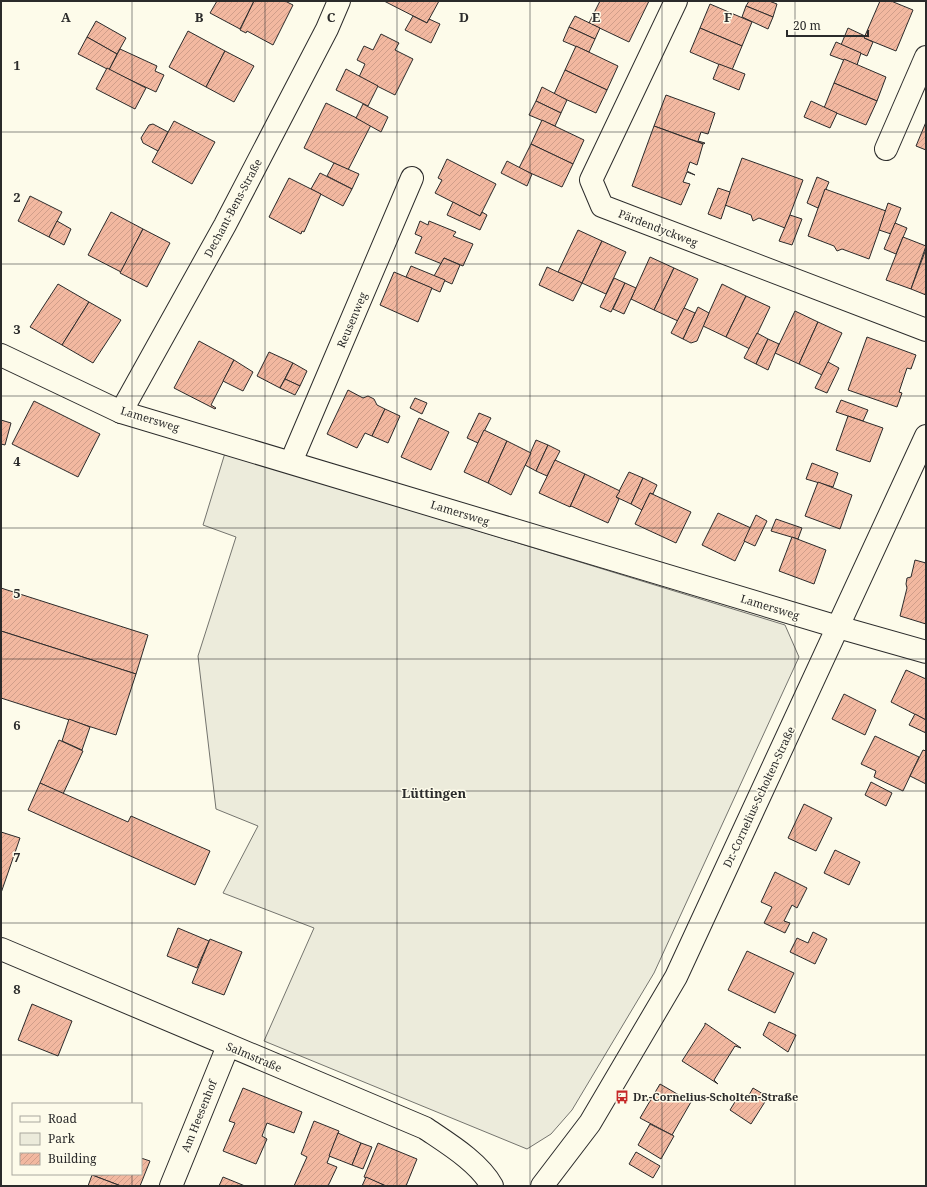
<svg xmlns="http://www.w3.org/2000/svg" width="927" height="1187" font-family="'Noto Serif',serif">
  <style>
    .green { fill: #ecebdb; stroke: #74746e }
    .building { fill: url(#building-hatch); stroke: #2b2b2b }
    .lines { fill: none; stroke-linecap: round; stroke-linejoin: round }
    .minor-casing { stroke: #2b2b2b; stroke-width: 24 }
    .minor { stroke: #fdfbea; stroke-width: 22 }
    .grid { fill: none; stroke: #2b2b2b; stroke-width: 1; stroke-opacity: 0.55 }
    .labels { text-anchor: middle; stroke-width: 3; stroke-linejoin: round; paint-order: stroke }
    .street-label { font-size: 11px; fill: #2b2b2b; stroke: #fdfbea }
    .poi-label { font-size: 11px; font-weight: bold; fill: #2b2b2b; stroke: #fdfbea; text-anchor: start }
    .quarter-label { font-size: 13px; font-weight: bold; fill: #2b2b2b; stroke: #fdfbea }
    .grid-label { font-size: 13px; text-anchor: middle; font-weight: bold; fill: #2b2b2b; stroke: #fdfbea; stroke-width: 3; stroke-linejoin: round; paint-order: stroke }
  </style>
  <defs>
    <pattern id="building-hatch" width="6" height="6" patternUnits="userSpaceOnUse"><rect width="6" height="6" fill="#f2b8a0"/><path d="M-1 1l2-2M0 6l6-6M5 7l2-2" fill="none" stroke="#d09e8a"/></pattern>
  </defs>
  <rect width="100%" height="100%" fill="#fdfbea"/>
  <path class="green" d="M225,453L785,625L799,657L654,973L572,1110L551,1134L527,1149L264,1041L314,928L223,893L258,826L216,809L198,656L236,537L203,525Z"/>
  <g class="building">
    <path d="M217,1H254L240,29L210,13Z"/>
    <path d="M254,1H285L293,5L273,45L247,31L246,33L240,30Z"/>
    <path d="M384,1H439L427,23Z"/>
    <path d="M600,1H649L629,42L589,23Z"/>
    <path d="M749,1H769L777,4L773,17L746,6Z"/>
    <path d="M880,1H891L913,10L896,51L864,38Z"/>
    <path d="M710,4L752,22L742,46L700,28Z"/>
    <path d="M746,6L773,17L768,29L742,17Z"/>
    <path d="M413,16L427,23L429,19L440,24L431,43L405,30Z"/>
    <path d="M575,16L600,28L595,39L569,27Z"/>
    <path d="M96,21L126,38L117,54L87,37Z"/>
    <path d="M569,27L595,39L589,52L563,41Z"/>
    <path d="M700,28L742,46L732,70L690,52Z"/>
    <path d="M848,28L865,36L864,38L873,42L867,56L841,45Z"/>
    <path d="M188,31L225,51L206,87L169,67Z"/>
    <path d="M381,34L399,43L395,50L413,59L395,95L359,77L365,64L357,60L364,46L373,50Z"/>
    <path d="M87,37L117,54L109,70L78,54Z"/>
    <path d="M836,42L861,53L857,65L830,55Z"/>
    <path d="M576,46L618,66L607,90L565,70Z"/>
    <path d="M120,49L157,66L155,71L164,75L156,92L109,70Z"/>
    <path d="M225,51L254,66L234,102L206,87Z"/>
    <path d="M844,59L886,77L877,101L834,83Z"/>
    <path d="M719,64L745,74L739,90L713,79Z"/>
    <path d="M107,68L146,88L135,109L96,89Z"/>
    <path d="M346,69L378,86L368,106L336,90Z"/>
    <path d="M565,70L607,90L596,113L554,94Z"/>
    <path d="M834,83L877,101L866,125L824,108Z"/>
    <path d="M542,87L567,100L561,113L536,101Z"/>
    <path d="M666,95L715,113L708,134L701,132L698,141L705,143L704,144L654,126Z"/>
    <path d="M536,101L561,113L555,126L529,115Z"/>
    <path d="M811,101L837,113L830,128L804,117Z"/>
    <path d="M326,103L371,125L348,170L304,148Z"/>
    <path d="M363,104L388,117L381,132L356,118Z"/>
    <path d="M542,120L584,140L573,164L531,144Z"/>
    <path d="M174,121L215,142L192,184L152,162Z"/>
    <path d="M926,122V150L916,146Z"/>
    <path d="M153,124L168,132L158,151L143,143L141,138L149,125Z"/>
    <path d="M654,126L703,144L697,165L690,162L687,171L695,175L687,172L683,182L690,184L681,205L632,186Z"/>
    <path d="M531,144L573,164L562,187L519,168Z"/>
    <path d="M742,158L803,180L785,228L759,218L753,221L751,215L725,205Z"/>
    <path d="M447,159L496,184L480,216L435,193L442,180L438,178Z"/>
    <path d="M507,161L532,174L527,186L501,173Z"/>
    <path d="M334,163L359,174L352,189L327,176Z"/>
    <path d="M320,173L352,189L343,206L311,189Z"/>
    <path d="M817,177L829,182L818,208L807,203Z"/>
    <path d="M289,178L321,194L304,232L302,231L301,234L269,217Z"/>
    <path d="M718,188L730,192L721,219L708,214Z"/>
    <path d="M825,189L886,211L869,259L842,249L837,251L834,246L808,236Z"/>
    <path d="M30,196L62,212L49,237L18,221Z"/>
    <path d="M453,202L480,216L482,212L487,215L480,230L447,215Z"/>
    <path d="M888,203L901,208L891,234L879,230Z"/>
    <path d="M111,212L143,229L121,272L88,255Z"/>
    <path d="M790,215L802,219L792,245L779,241Z"/>
    <path d="M57,221L71,229L64,245L49,237Z"/>
    <path d="M420,221L428,225L429,221L456,232L453,236L473,244L463,266L444,258L442,264L415,253L422,237L415,234Z"/>
    <path d="M895,223L907,228L896,254L884,249Z"/>
    <path d="M143,229L170,243L147,287L120,273Z"/>
    <path d="M578,230L602,241L582,283L558,272Z"/>
    <path d="M903,237L926,246L911,289L886,280Z"/>
    <path d="M602,241L626,252L606,294L582,283Z"/>
    <path d="M926,249V295L911,289Z"/>
    <path d="M650,257L674,268L654,310L631,299Z"/>
    <path d="M444,258L460,265L452,284L434,276Z"/>
    <path d="M411,266L445,280L440,292L406,277Z"/>
    <path d="M547,267L582,283L573,301L539,285Z"/>
    <path d="M674,268L698,279L678,321L654,310Z"/>
    <path d="M394,272L432,288L418,322L380,305Z"/>
    <path d="M614,278L625,283L611,312L600,307Z"/>
    <path d="M625,283L636,288L624,314L613,309Z"/>
    <path d="M58,284L89,302L62,345L30,327Z"/>
    <path d="M722,284L746,296L726,337L703,326Z"/>
    <path d="M746,296L770,307L750,349L726,337Z"/>
    <path d="M89,302L121,320L93,363L62,345Z"/>
    <path d="M698,307L709,313L697,341L691,343L683,339Z"/>
    <path d="M684,308L695,313L683,339L671,333Z"/>
    <path d="M795,311L818,322L799,364L775,353Z"/>
    <path d="M818,322L842,333L822,375L799,364Z"/>
    <path d="M757,333L768,339L756,364L744,358Z"/>
    <path d="M867,337L916,355L911,369L907,368L899,392L902,393L897,407L848,390Z"/>
    <path d="M768,339L779,344L768,370L756,364Z"/>
    <path d="M199,341L234,360L211,405L216,408L215,409L174,388Z"/>
    <path d="M269,352L293,363L280,388L257,376Z"/>
    <path d="M234,360L253,372L243,391L223,381Z"/>
    <path d="M828,362L839,368L827,393L815,388Z"/>
    <path d="M293,363L307,371L300,386L285,379Z"/>
    <path d="M285,379L300,386L295,395L280,388Z"/>
    <path d="M348,390L363,398L368,396L374,399L377,405L385,409L372,436L365,433L357,448L327,434Z"/>
    <path d="M415,398L427,403L422,414L410,408Z"/>
    <path d="M841,400L868,410L863,421L836,412Z"/>
    <path d="M34,401L100,434L78,477L12,444Z"/>
    <path d="M385,409L400,416L388,443L372,436Z"/>
    <path d="M479,413L491,418L478,443L467,438Z"/>
    <path d="M848,416L883,428L870,462L836,450Z"/>
    <path d="M419,418L449,432L431,470L401,457Z"/>
    <path d="M1,420L11,423L5,445L1,444Z"/>
    <path d="M484,430L507,441L488,483L464,472Z"/>
    <path d="M536,440L548,445L536,471L525,465Z"/>
    <path d="M507,441L531,453L511,495L488,483Z"/>
    <path d="M548,445L560,451L547,476L536,471Z"/>
    <path d="M555,460L585,474L570,507L539,493Z"/>
    <path d="M812,463L838,473L833,487L806,479Z"/>
    <path d="M629,472L643,478L631,504L616,497Z"/>
    <path d="M585,474L620,491L616,497L619,499L608,523L571,506L570,507Z"/>
    <path d="M643,478L657,485L653,494L650,493L642,510L631,504Z"/>
    <path d="M818,482L852,495L840,529L805,516Z"/>
    <path d="M650,493L691,512L676,543L635,524Z"/>
    <path d="M718,513L751,528L735,561L702,545Z"/>
    <path d="M756,515L767,521L755,546L744,541Z"/>
    <path d="M776,519L802,528L798,539L771,531Z"/>
    <path d="M792,537L826,550L814,584L779,571Z"/>
    <path d="M915,560L926,563V624L900,616L907,588L906,584L907,578L911,577Z"/>
    <path d="M1,588L148,635L136,674L1,631Z"/>
    <path d="M1,631L136,674L116,735L1,698Z"/>
    <path d="M906,670L926,679V720L891,702Z"/>
    <path d="M844,694L876,710L865,735L832,719Z"/>
    <path d="M915,714L926,720V733L909,725Z"/>
    <path d="M69,719L90,727L82,750L62,741Z"/>
    <path d="M875,736L919,757L903,791L874,777L876,771L861,764Z"/>
    <path d="M59,740L83,751L63,794L40,783Z"/>
    <path d="M923,750L926,751V784L910,776Z"/>
    <path d="M871,782L892,793L886,806L865,795Z"/>
    <path d="M40,783L128,822L131,816L210,851L195,885L28,810Z"/>
    <path d="M804,804L832,818L816,851L788,838Z"/>
    <path d="M1,832L20,838L1,893Z"/>
    <path d="M835,850L860,862L849,885L824,873Z"/>
    <path d="M775,872L807,888L797,908L792,905L784,921L790,923L785,933L764,923L772,907L761,902Z"/>
    <path d="M178,928L209,941L197,968L167,956Z"/>
    <path d="M813,932L827,939L815,964L790,952L797,938L808,943Z"/>
    <path d="M210,939L242,952L224,995L192,983Z"/>
    <path d="M747,951L794,973L775,1013L728,990Z"/>
    <path d="M32,1004L72,1021L58,1056L18,1040Z"/>
    <path d="M769,1022L796,1035L788,1052L763,1035Z"/>
    <path d="M705,1023L741,1048L735,1046L714,1080L718,1084L682,1061L705,1025Z"/>
    <path d="M660,1084L691,1102L672,1135L640,1118Z"/>
    <path d="M243,1088L302,1112L294,1133L267,1123L262,1136L267,1139L256,1164L223,1151L235,1123L229,1121Z"/>
    <path d="M753,1088L768,1097L751,1124L730,1110L738,1097L745,1102Z"/>
    <path d="M314,1121L339,1131L327,1163L337,1167L328,1186H294L307,1157L301,1154Z"/>
    <path d="M650,1124L674,1136L661,1159L638,1145Z"/>
    <path d="M338,1133L361,1143L352,1165L329,1156Z"/>
    <path d="M361,1143L372,1147L363,1169L352,1165Z"/>
    <path d="M378,1143L417,1159L406,1186H386L364,1177Z"/>
    <path d="M636,1152L660,1166L653,1178L629,1164Z"/>
    <path d="M141,1158L150,1161L140,1186H121L92,1175L141,1174Z"/>
    <path d="M92,1175L121,1186H88Z"/>
    <path d="M223,1177L245,1186H219Z"/>
    <path d="M366,1177L386,1186H362Z"/>
  </g>
  <g class="lines">
    <g class="minor-casing">
      <g id="minor">
        <path d="M676,1L591,180L602,206L926,330"/>
        <path d="M886,149L926,57"/>
        <path d="M1,355L121,412L838,627L926,652"/>
        <path d="M121,412L225,225L327,29L339,1"/>
        <path d="M291,462L412,178"/>
        <path d="M1,949L425,1128C447,1143 479,1162 492,1186"/>
        <path d="M171,1186L228,1046"/>
        <path d="M542,1186L590,1123L676,977L926,436"/>
      </g>
    </g>
    <use href="#minor" class="minor"/>
  </g>
  <path class="grid" d="M132,1V1104M265,1V1186M397,1V1186M530,1V1186M662,1V1186M795,1V1186M1,132H926M1,264H926M1,396H926M1,528H926M1,659H926M1,791H926M1,923H926M1,1055H926M132,1174V1186"/>
  <defs>
    <g id="bus-bare" transform="scale(1.08)"><path d="M-5-6H5V4H4V6H2V4H-2V6H-4V4H-5ZM-3.5-4V0h7V-4ZM-3.5 1.2v1.5H-2V1.2ZM2 1.2v1.5H3.5V1.2Z" fill="#c62828" stroke="#fdfbea" stroke-width="2.5" paint-order="stroke"/></g>
  </defs>
  <g fill-rule="evenodd">
    <use href="#bus-bare" x="622" y="1097"/>
  </g>
  <g class="labels">
    <g class="street-label">
      <text transform="translate(233 208) rotate(-62)" y="4">Dechant-Bens-Straße</text>
      <text transform="translate(658 228) rotate(21)" y="4">Pärdendyckweg</text>
      <text transform="translate(352 320) rotate(-67)" y="4">Reusenweg</text>
      <text transform="translate(150 419) rotate(17)" y="4">Lamersweg</text>
      <text transform="translate(460 513) rotate(17)" y="4">Lamersweg</text>
      <text transform="translate(770 607) rotate(17)" y="4">Lamersweg</text>
      <text transform="translate(759 797) rotate(-65)" y="4">Dr.-Cornelius-Scholten-Straße</text>
      <text transform="translate(254 1057) rotate(23)" y="4">Salmstraße</text>
      <text transform="translate(199 1116) rotate(-68)" y="4">Am Heesenhof</text>
    </g>
    <g class="poi-label">
      <text x="633" y="1101">Dr.-Cornelius-Scholten-Straße</text>
    </g>
    <g class="quarter-label">
      <text x="434" y="798">Lüttingen</text>
    </g>
  </g>
  <g class="grid-label">
    <text x="66" y="22">A</text>
    <text x="199" y="22">B</text>
    <text x="331" y="22">C</text>
    <text x="464" y="22">D</text>
    <text x="596" y="22">E</text>
    <text x="728" y="22">F</text>
    <text x="17" y="70">1</text>
    <text x="17" y="202">2</text>
    <text x="17" y="334">3</text>
    <text x="17" y="466">4</text>
    <text x="17" y="598">5</text>
    <text x="17" y="730">6</text>
    <text x="17" y="862">7</text>
    <text x="17" y="994">8</text>
  </g>
  <rect width="927" height="1187" fill="none" stroke="#2b2b2b" stroke-width="4"/>
  <rect x="12" y="1103" width="130" height="72" fill="#fdfbea" stroke="#a9a89e"/>
  <rect x="20" y="1116" width="20" height="6" fill="#fdfbea" stroke="#a9a89e"/>
  <text x="48" y="1123" font-size="12" fill="#2b2b2b">Road</text>
  <rect x="20" y="1133" width="20" height="12" fill="#ecebdb" stroke="#a9a89e"/>
  <text x="48" y="1143" font-size="12" fill="#2b2b2b">Park</text>
  <rect x="20" y="1153" width="20" height="12" fill="url(#building-hatch)" stroke="#a9a89e"/>
  <text x="48" y="1163" font-size="12" fill="#2b2b2b">Building</text>
  <path d="M787 30v6h81v-6" fill="none" stroke="#2b2b2b" stroke-width="2"/>
  <text x="793" y="30" font-size="12" fill="#2b2b2b" stroke="#fdfbea" stroke-width="3" paint-order="stroke">20 m</text>
</svg>
